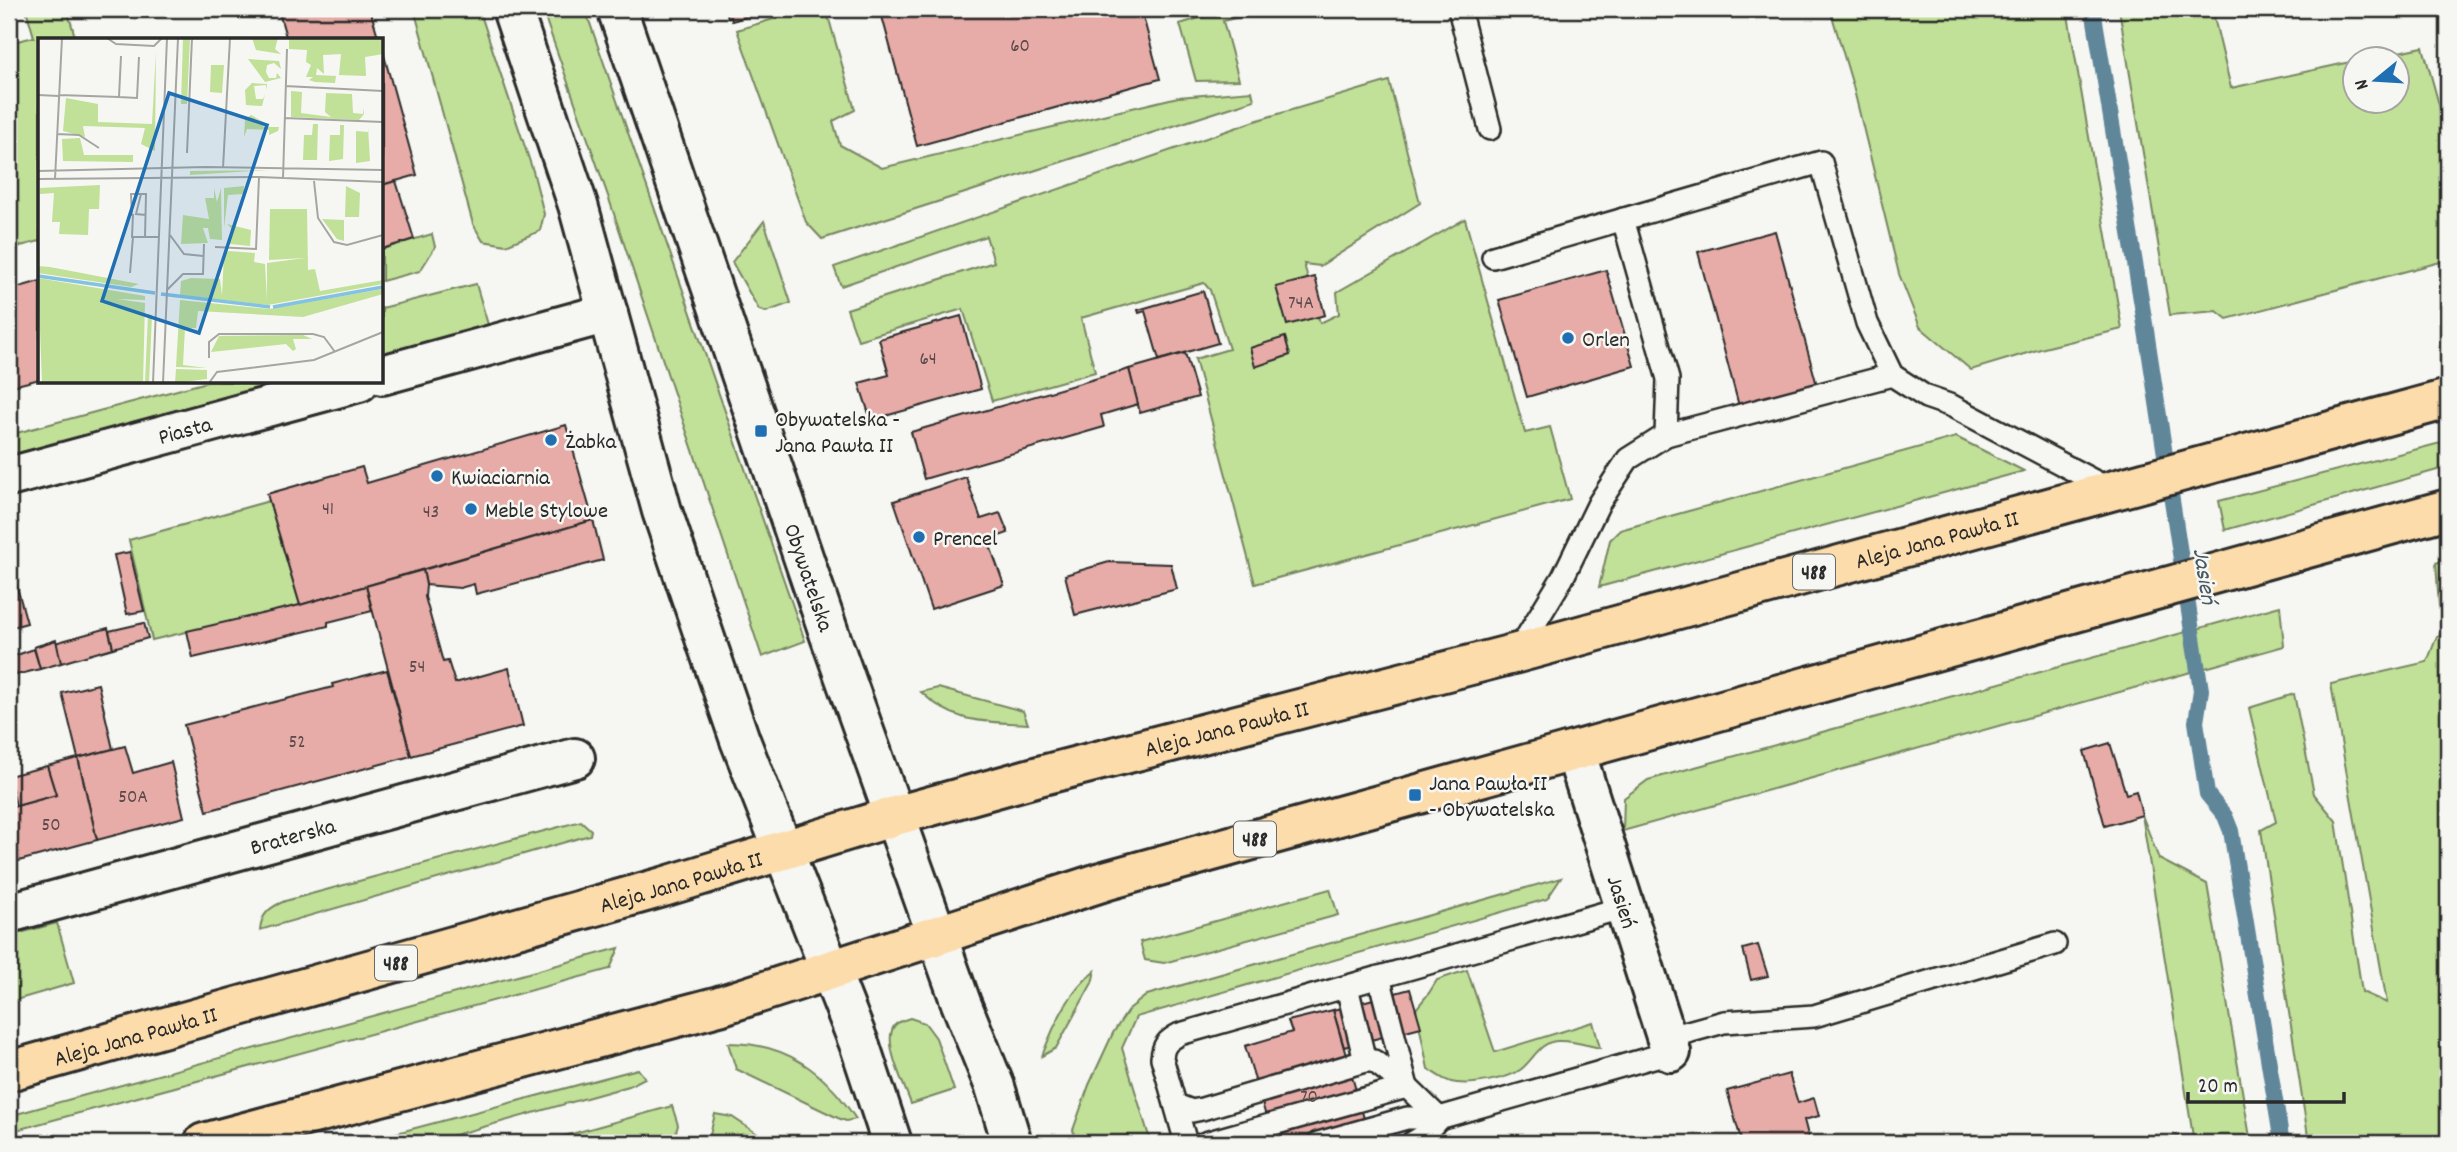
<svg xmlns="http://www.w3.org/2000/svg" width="2457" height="1152" font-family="Dekko,sans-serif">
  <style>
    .green { fill: #c1e098; stroke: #768662; stroke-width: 2 }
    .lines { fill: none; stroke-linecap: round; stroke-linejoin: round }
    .stream { stroke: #60869a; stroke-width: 16 }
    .building { fill: #e7aca7; stroke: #2b2b2b; stroke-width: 2 }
    .service-casing { stroke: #2b2b2b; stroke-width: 26 }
    .minor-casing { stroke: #2b2b2b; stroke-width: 44 }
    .secondary-casing { stroke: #2b2b2b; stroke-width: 44 }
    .primary-casing { stroke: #2b2b2b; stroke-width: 44 }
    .service { stroke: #f6f6f2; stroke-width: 21 }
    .minor { stroke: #f6f6f2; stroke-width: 38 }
    .secondary { stroke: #f6f6f2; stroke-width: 38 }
    .primary { stroke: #fcdcab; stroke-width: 38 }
    .poi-dot { fill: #1f6fb2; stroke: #f6f6f2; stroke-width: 2.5 }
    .labels { text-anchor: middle; stroke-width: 5; stroke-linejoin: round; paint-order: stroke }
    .number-label { font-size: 19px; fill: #5a4b4a }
    .shield { fill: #f6f6f2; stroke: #686867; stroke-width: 2 }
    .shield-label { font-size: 21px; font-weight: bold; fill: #2b2b2b }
    .poi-label { font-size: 23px; fill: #2b2b2b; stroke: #f6f6f2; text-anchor: start }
    .street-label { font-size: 23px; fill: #2b2b2b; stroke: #f6f6f2 }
    .water-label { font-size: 24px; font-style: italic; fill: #465862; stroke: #f6f6f2 }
    .inset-river { fill: none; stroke: #84c2e4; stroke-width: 3.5 }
    .inset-road { fill: none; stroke: #a5a5a2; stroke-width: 2 }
    .view { fill: #1f6fb2; fill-opacity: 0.15; stroke: #1f6fb2; stroke-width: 3.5 }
    .inset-edge { fill: none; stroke: #2b2b2b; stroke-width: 3.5 }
  </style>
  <rect width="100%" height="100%" fill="#f6f6f2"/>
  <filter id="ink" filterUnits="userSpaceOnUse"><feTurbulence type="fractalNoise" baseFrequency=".0143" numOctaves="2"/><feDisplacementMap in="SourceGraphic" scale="14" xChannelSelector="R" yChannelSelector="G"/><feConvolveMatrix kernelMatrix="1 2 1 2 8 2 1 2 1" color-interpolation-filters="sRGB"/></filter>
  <g filter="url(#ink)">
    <g class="green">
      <path d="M26,9H67L76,40H40V241L13,248L9,245V43L34,37Z"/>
      <path d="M414,9H479L533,171L544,214L540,231L506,245L483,241L473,224Z"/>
      <path d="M542,9H585L805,641L762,657L608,196Z"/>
      <path d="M807,9H826L855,110L833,121L840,145L882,168L1178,97L1252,91L1254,100L822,239L806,222L737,30Z"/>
      <path d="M1222,9H1270L1223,21L1239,80L1196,81L1180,24L1222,11Z"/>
      <path d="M1830,9H2067L2122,329L2044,348L1971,370L1920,327L1899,274L1853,86Z"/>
      <path d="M2119,9H2212L2231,88L2355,61L2356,102H2398V60L2365,59L2423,47L2448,137V260L2227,319L2217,311L2170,315Z"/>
      <path d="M1389,81L1420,203L1320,266L1304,264L1320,323L1339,314L1337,292L1465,219L1525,433L1550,427L1570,499L1255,584L1195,359L1229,349L1210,290L1204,283L1081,318L1095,372L992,401L963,309L858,340L847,309L994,262L986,236L841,286L834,267L1261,119Z"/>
      <path d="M764,221L791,303L766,312L759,310L732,262Z"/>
      <path d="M432,234L435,247L420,271L382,281V249Z"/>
      <path d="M476,284L489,328L382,355V308Z"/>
      <path d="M207,382H258L259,387L9,457V435Z"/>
      <path d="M1956,437L2024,471L1599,587L1610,540L1620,530Z"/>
      <path d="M2448,441V467L2225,530L2219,501Z"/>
      <path d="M269,501L300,605L152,640L129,540Z"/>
      <path d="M2448,559V603L2439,606L2436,563Z"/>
      <path d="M2280,606L2284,646L1623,831L1624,798L1648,780Z"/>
      <path d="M2448,633V1143H2309L2261,830L2276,822L2249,708L2294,694L2314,794L2336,821L2362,992L2387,1003L2331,684L2427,662L2437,636Z"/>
      <path d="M938,688L1023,711L1028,724C983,721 956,725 921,692Z"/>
      <path d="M2142,815L2159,859L2207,884L2251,1143H2194Z"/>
      <path d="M581,821L591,830L590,835L260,930C261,914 270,907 285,901Z"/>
      <path d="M1561,878L1547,899L1136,1017L1122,1048L1151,1143H1077L1073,1130L1089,1085L1113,1033L1129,1009L1147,995Z"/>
      <path d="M1330,889L1338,915L1164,963L1145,960L1140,942Z"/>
      <path d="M57,923L74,983L9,1002V936Z"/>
      <path d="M619,948L610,969L9,1132V1116Z"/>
      <path d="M1467,970L1495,1052L1593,1022L1600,1048C1587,1045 1571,1040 1557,1041C1539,1042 1533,1061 1520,1070C1508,1079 1472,1085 1457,1083C1446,1082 1437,1075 1428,1069L1416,1009L1429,993L1437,980Z"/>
      <path d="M1095,971L1092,983L1056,1048L1042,1056C1054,1025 1068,992 1095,971Z"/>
      <path d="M910,1018L925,1023L936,1038L954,1090L911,1104C905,1086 881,1041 895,1025C899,1021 904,1020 910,1018Z"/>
      <path d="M728,1043C787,1043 824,1071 856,1119L846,1121L838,1118L736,1069Z"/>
      <path d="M638,1069L645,1078L629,1086L426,1143H359Z"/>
      <path d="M672,1106L678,1125L673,1143H539Z"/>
      <path d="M715,1114L732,1117L771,1143H708Z"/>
    </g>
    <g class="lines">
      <path class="stream" d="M2093,9L2145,324L2201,690L2196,722L2207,794L2225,816L2231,831L2282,1143"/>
    </g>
    <g class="building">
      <path d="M278,9H370L379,40H287Z"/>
      <path d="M726,9H774L732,21L731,17L728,18Z"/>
      <path d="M880,9H1141L1160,79L917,146Z"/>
      <path d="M382,48L417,175L382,185Z"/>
      <path d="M396,181L414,239L382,249V185Z"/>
      <path d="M1775,231L1821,400L1743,421L1698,252Z"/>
      <path d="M1606,270L1634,366L1527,397L1499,300Z"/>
      <path d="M1315,277L1325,315L1287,325L1276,287Z"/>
      <path d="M40,281V379L9,387V290Z"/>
      <path d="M1203,291L1218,343L1159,360L1145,311L1139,313L1138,310Z"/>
      <path d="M961,316L981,389L871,420L859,383L889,375L879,339Z"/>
      <path d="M1285,337L1290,355L1255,367L1250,348Z"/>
      <path d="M1185,353L1198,397L1140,413L1129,369Z"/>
      <path d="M1129,369L1138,404L1101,415L1104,427L924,479L911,432Z"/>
      <path d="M566,425L593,520L300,605L267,494L362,467L367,483Z"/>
      <path d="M966,477L981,519L1000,513L1008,533L988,540L1004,585L931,609L894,501Z"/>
      <path d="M593,520L603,560L476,594L474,584L460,588L426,585L423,570Z"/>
      <path d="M130,552L144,611L127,614L114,555Z"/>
      <path d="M9,558L27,623L9,628Z"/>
      <path d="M1109,562L1171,564L1177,589L1075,615L1065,575Z"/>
      <path d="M423,570L426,585L425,597L443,662L448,661L455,683L509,668L523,726L411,756L366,586Z"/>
      <path d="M366,586L372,611L328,622V626L193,658L187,631L300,605Z"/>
      <path d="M144,623L148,638L113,648L109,631Z"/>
      <path d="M108,628L113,648L61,663L55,643Z"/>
      <path d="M56,640L61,663L40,669L34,647Z"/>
      <path d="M34,649L40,669L16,675L11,657Z"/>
      <path d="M387,670L411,756L207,811L184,725L333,687L332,684Z"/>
      <path d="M98,684L113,749L78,758L62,693Z"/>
      <path d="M2110,743L2126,794L2136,791L2142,815L2105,826L2084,751Z"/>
      <path d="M125,746L133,773L171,762L184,817L97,840L78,758Z"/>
      <path d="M78,758L97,840L15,862L9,839V808L56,795L47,766Z"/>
      <path d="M47,766L56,795L16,806L9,776Z"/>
      <path d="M1758,945L1768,976L1751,980L1743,949Z"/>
      <path d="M1410,989L1421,1027L1344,1047L1333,1010Z"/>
      <path d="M1333,1010L1371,1143H1274L1245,1046L1292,1032L1288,1021Z"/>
      <path d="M1789,1074L1798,1103L1814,1098L1819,1116L1804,1120L1810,1143H1742L1727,1091Z"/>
      <path d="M2178,1136L2179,1143H2136Z"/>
    </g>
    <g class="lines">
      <g class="service-casing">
        <g id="service">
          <path d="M1459,9L1490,129"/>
          <path d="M1493,257L1821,162L1867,323L1892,375L1926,397L1952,406L2111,490"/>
          <path d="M1666,435L1892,375"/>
          <path d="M1517,653L1563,577L1599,503L1628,459L1666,435L1668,379L1623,219"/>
          <path d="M1379,977L1407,1087"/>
          <path d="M1347,987L1365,1061"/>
          <path d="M1666,1038L1724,1022L1814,1016L2055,944"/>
          <path d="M1176,1105L1192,1111L1202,1109L1365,1061H1374L1407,1087"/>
          <path d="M1186,1143L1162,1058C1163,1045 1168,1040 1180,1034L1625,907"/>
          <path d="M1205,1143L1407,1087L1439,1118"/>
          <path d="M1318,1143L1407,1118H1439L1671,1052"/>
          <path d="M1412,1143L1422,1137L1439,1118"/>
        </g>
      </g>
      <g class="minor-casing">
        <g id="minor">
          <path d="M382,375L608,313"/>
          <path id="s1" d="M9,477L359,382"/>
          <path id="s2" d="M1575,751L1671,1052"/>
          <path id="s3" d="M9,913L575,758"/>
        </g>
      </g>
      <g class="secondary-casing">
        <g id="secondary">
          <path d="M512,9L578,205L662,511L709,650L740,740L860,1046L892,1143"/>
          <path id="s4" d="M617,9L829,633L961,1003L995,1087L1012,1143"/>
        </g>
      </g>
      <g class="primary-casing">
        <g id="primary">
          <path id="s5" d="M9,1071L663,887L895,816L1039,776L1517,653L2448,399"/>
          <path d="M204,1143L719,1006L1108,880L2448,509"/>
        </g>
      </g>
      <use href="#service" class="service"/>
      <use href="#minor" class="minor"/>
      <use href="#secondary" class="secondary"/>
      <use href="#primary" class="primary"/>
    </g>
  </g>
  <g class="poi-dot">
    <circle cx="1568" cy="338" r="7"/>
    <rect x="754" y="424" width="14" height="14" rx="3.5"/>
    <circle cx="551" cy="440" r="7"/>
    <circle cx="437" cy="476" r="7"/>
    <circle cx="471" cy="509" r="7"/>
    <circle cx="919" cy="537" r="7"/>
    <rect x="1408" y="788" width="14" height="14" rx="3.5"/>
  </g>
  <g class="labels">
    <g class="number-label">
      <text x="1020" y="51">60</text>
      <text x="1301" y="308">74A</text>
      <text x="928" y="364">64</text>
      <text x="328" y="514">41</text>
      <text x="431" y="517">43</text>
      <text x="417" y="672">54</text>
      <text x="297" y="747">52</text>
      <text x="133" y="802">50A</text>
      <text x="51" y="830">50</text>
      <text x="1309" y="1102">70</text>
    </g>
    <g class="shield">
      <rect x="1793" y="554.5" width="42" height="35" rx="5"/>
      <rect x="1234" y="821.5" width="42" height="35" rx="5"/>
      <rect x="375" y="945.5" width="42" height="35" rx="5"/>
    </g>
    <g class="shield-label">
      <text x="1814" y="579">488</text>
      <text x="1255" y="846">488</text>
      <text x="396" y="970">488</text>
    </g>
    <g class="poi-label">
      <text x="1582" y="346">Orlen</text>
      <text x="775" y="426">Obywatelska -<tspan x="775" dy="26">Jana Pawła II</tspan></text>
      <text x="565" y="448">Żabka</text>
      <text x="451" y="484">Kwiaciarnia</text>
      <text x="485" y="517">Meble Stylowe</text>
      <text x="933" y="545">Prencel</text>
      <text x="1429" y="790">Jana Pawła II<tspan x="1429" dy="26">- Obywatelska</tspan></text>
    </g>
    <g class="street-label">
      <text dy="8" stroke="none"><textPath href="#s1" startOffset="182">Piasta</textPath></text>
      <text dy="8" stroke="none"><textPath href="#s5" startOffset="2000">Aleja Jana Pawła II</textPath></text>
      <text dy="8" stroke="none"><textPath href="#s4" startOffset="600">Obywatelska</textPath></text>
      <text dy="8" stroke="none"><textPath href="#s5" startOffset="1265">Aleja Jana Pawła II</textPath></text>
      <text dy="8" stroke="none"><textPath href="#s3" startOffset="294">Braterska</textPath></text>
      <text dy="8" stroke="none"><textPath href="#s5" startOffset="698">Aleja Jana Pawła II</textPath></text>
      <text dy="8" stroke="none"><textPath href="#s2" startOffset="158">Jasień</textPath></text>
      <text dy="8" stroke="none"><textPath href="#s5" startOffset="131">Aleja Jana Pawła II</textPath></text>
    </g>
    <g class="water-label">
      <text transform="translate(2206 576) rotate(81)" y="8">Jasień</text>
    </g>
  </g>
  <g transform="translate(38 38)">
    <rect width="345" height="345" fill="#f6f6f2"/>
    <path d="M145,0H152L149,66H143ZM214,0H240L237,11L243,16L218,12ZM251,0H345V16L327,19L328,38L301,37L303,16L285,17L286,36L279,30L278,37L298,38L297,45L277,44L271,42L275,39H268L273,27L268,24L269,12L251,11ZM118,14L117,113L103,106L107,90L45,88L47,99L25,93L28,60L60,66V84L114,86ZM210,21L241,23L243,31L236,25L229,27L228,34L231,40H238L239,35L243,40L227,44ZM173,27H186L184,55L172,54ZM214,45L229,46V52L228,47L216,48L218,61H225L227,56L224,68L208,67L207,52ZM253,53L264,54L263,75L293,79L287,74L288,55L314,56L315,75L325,76L326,70V76L321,82L253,79ZM213,77L227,85L225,89H241L240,93L231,97V92L209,91L206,99L207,81ZM275,86H280L279,122H265L266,97H274ZM302,87H306L305,121L291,123L292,97H302ZM330,89L332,123L318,125V93L330,94ZM42,100L46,117H95V124L25,123L24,101ZM231,132L152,137V133ZM62,147L61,171H51L50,197L21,196L22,184H14L16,155L2,156V150ZM206,148V156L190,157L186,190V150ZM308,148L322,155L321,179H307ZM176,150L179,164L183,150L184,202L172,201L170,190H165L170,205L143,206L145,177L171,181L167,160H176ZM232,171H269L270,232L277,231L282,253L345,242V246L230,267L142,257L143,243L153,240L182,241L184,258L186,216L191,213L217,215L216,224L227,226L229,262V225L267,220L231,222ZM284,181L306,182V203L299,201ZM189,186L213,192L212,208L192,206L193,190ZM0,228L12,229L101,246L93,249L0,235ZM0,240L107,258V262L79,261L107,265L105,345H4ZM345,251V256L265,279L160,273L158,290H147L145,327L169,330L138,329L142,262L231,271ZM110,276L114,277L111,345H107ZM265,297L274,301H255L258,311L255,313L248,306L173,314L181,298ZM138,331L169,332V341L137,345Z" fill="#c1e098"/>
    <path class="inset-river" d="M0,238L117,255M123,256L232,269M235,269L345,249"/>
    <path class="inset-road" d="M69,0L78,6L116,8L124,0M83,18L81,59L99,60L101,19M247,48L345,53M0,57L21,58M21,57L81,59M246,80L345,84M19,96L41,97L61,110M149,115L154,0M185,130L192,0M0,133L167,129L345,132M245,140L249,11M0,141L221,139L345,144M17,141L24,0M276,143L280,180L296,204L309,207L345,197M103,156L98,176L108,177M95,176L94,199H121M94,178L93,156H108L107,199M132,197L146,216L165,218M177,209L218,211L221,139M92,235L95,199M129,252L145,236H165L166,206M171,320V304L181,296H275L286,299L297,314M115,345L129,0M125,345L140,0M171,345L179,334L276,322L345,294"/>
    <path class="view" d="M131,55L229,87L161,295L64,263Z"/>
    <rect width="345" height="345" class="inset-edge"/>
  </g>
  <rect width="2457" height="1152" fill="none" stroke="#f6f6f2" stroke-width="35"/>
  <rect x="18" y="18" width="2422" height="1117" fill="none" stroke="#2b2b2b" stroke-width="2.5" filter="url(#ink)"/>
  <g transform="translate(2376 80) rotate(252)"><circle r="33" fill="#f6f6f2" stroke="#a5a5a2" stroke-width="2"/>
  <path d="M0-5L12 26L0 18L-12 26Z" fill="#1f6fb2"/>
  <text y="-10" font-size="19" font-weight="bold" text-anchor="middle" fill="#2b2b2b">N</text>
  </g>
  <path d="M2188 1092v10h156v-10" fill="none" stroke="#2b2b2b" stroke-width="3.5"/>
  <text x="2198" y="1092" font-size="21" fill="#2b2b2b" stroke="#f6f6f2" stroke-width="5" paint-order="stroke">20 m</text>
</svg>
